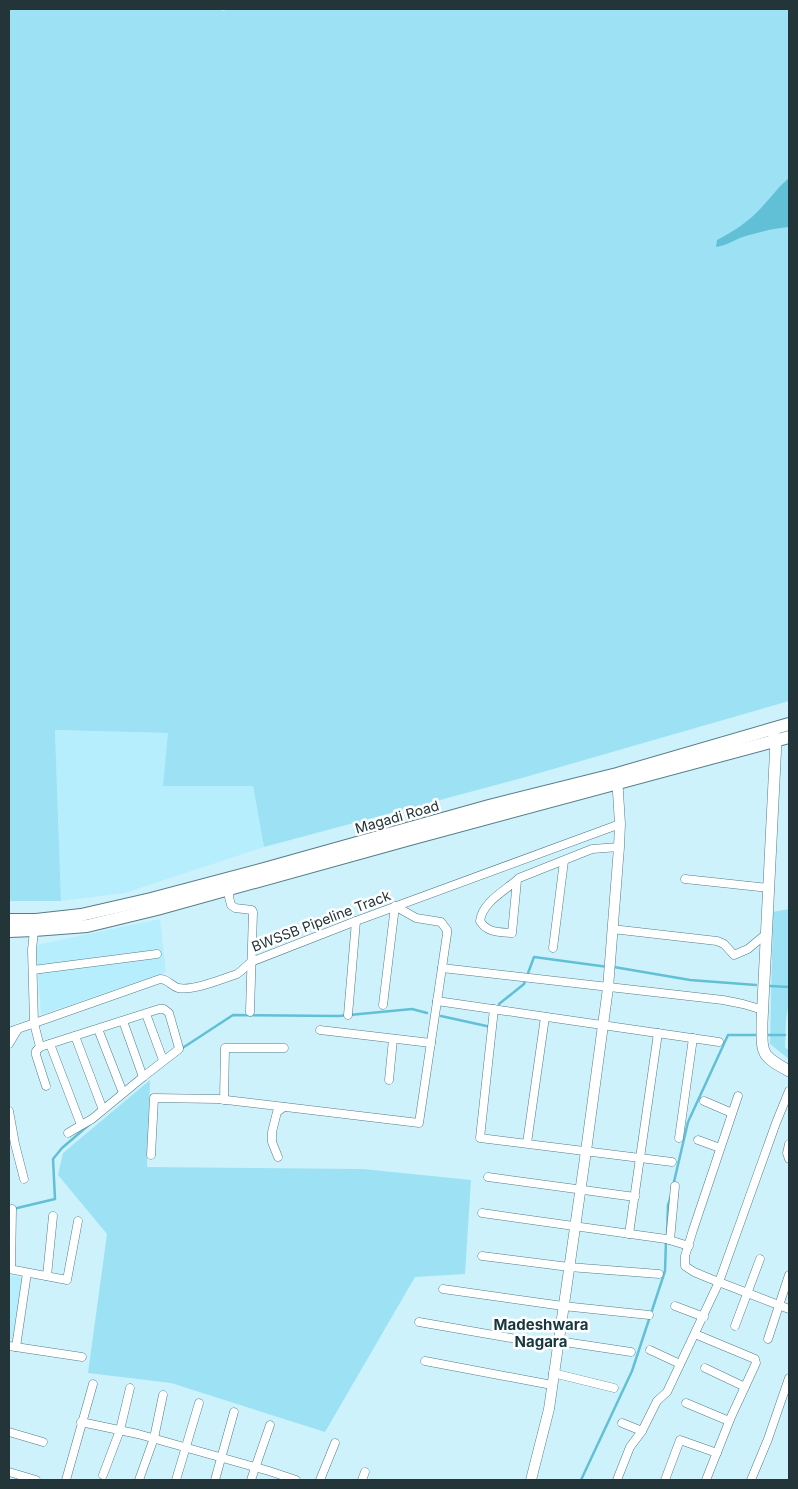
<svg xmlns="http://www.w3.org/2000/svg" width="798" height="1489" font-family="Inter,sans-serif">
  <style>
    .built { fill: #b7eefd }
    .green { fill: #9ce2f4 }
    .water { fill: #62c0d6 }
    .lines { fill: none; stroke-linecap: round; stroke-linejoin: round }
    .stream { stroke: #62c0d6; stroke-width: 2.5 }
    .minor-casing { stroke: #537d88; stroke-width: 9 }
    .tertiary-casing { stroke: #537d88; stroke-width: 11 }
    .secondary-casing { stroke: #537d88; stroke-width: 12 }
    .primary-casing { stroke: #537d88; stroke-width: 14 }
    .minor { stroke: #fff; stroke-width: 8 }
    .tertiary { stroke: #fff; stroke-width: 10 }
    .secondary { stroke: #fff; stroke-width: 11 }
    .primary { stroke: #fff; stroke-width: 12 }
    .labels { text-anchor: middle; stroke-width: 5; stroke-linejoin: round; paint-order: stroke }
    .street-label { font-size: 14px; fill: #233539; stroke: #fff }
    .neighbourhood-label { font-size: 15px; font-weight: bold; fill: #16373e; stroke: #fff }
  </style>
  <rect width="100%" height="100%" fill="#cef2fb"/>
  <g class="built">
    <path d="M55,730L168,733L214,786H253L264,847L125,893L61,901Z"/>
    <path d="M160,919L166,972L41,1015L36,945Z"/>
    <path d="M9,1275L23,1278L13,1339H9Z"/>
  </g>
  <g class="green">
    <path d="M9,9H218L224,11L226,9H789V701L522,778L264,847L253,786H163L168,733L55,730L61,901H9Z"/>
    <path d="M789,909V1001L786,1020L785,1047L789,1051V1059L770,1044L773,912Z"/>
    <path d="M150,1080L147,1167L363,1169L471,1180L465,1274L415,1277L325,1432L171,1383L88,1373L107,1234L58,1175L63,1153Z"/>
  </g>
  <path class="water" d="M789,178V227C775,228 760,232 746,236C735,239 727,246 716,247L717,240C732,232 747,223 759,210C770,199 778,187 789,178Z"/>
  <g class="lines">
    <g class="stream">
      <path d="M614,967L690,980L756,985"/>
      <path d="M770,986L789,987"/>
      <path d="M499,1004L524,984L534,957L608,967"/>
      <path d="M441,1016L491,1027"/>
      <path d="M766,1035H785"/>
      <path d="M181,1049L233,1015L339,1016L412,1009L427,1013"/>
      <path d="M673,1186L688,1122L728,1035H758"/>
      <path d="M13,1209L55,1199L53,1159L62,1148L90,1124"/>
      <path d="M667,1235L668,1205L671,1196"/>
      <path d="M581,1480L632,1371L665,1271L666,1241"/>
    </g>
    <g class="minor-casing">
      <g id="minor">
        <path d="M685,879L769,888"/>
        <path d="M517,880C504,891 482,903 480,921C487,933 500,932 512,933L517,880L519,878L592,849L619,847"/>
        <path d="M230,889L229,897L231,905L235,908L252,910L253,912L250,1012"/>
        <path d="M612,929L717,941L724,944L734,955L748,949L766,934"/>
        <path d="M34,930L32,950L34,1023L40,1047L159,1009H164L169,1013L179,1048V1049L143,1077L92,1119L68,1133"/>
        <path d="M553,948L564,861"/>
        <path d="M442,968L723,1000L743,1004L763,1010"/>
        <path d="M33,970L157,954"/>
        <path d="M437,1001L719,1042"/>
        <path d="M494,1009L480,1138L672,1162"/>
        <path d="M146,1014L163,1060"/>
        <path d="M348,1015L356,921"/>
        <path d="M123,1021L143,1077"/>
        <path d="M98,1029L123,1093"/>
        <path d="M320,1030L431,1043"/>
        <path d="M9,1032L160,979C168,979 171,986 178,988C193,991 222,979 237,974L241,971L251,962L356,921L620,824"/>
        <path d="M75,1036L103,1110"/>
        <path d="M9,1044L18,1029"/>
        <path d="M50,1044L81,1125"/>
        <path d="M40,1047L36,1051V1055L46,1086"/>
        <path d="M389,1080L393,1039"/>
        <path d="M738,1096L693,1230L685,1256V1266L694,1272L711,1279L789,1309"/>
        <path d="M224,1100L225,1048H284"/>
        <path d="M704,1101L732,1113"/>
        <path d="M9,1111L15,1144L24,1179"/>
        <path d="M679,1138L693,1038"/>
        <path d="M698,1140L720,1148"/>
        <path d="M527,1143L545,1017"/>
        <path d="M789,1144L787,1153L789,1159"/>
        <path d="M151,1155L154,1098L218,1099L419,1123L447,934V930L441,922L416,918L395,906L383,1005"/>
        <path d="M278,1157L272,1142V1132L277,1112L284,1107"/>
        <path d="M488,1177L635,1197"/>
        <path d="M482,1213L666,1239L689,1246"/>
        <path d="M629,1234L658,1033"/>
        <path d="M670,1240L675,1186"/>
        <path d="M482,1256L569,1267L659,1274"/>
        <path d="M9,1269L67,1280L78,1221"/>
        <path d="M11,1269L12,1209"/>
        <path d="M47,1276L53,1216"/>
        <path d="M443,1289L563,1306L649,1315"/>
        <path d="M675,1306L704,1317"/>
        <path d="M419,1322L557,1346"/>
        <path d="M735,1326L760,1259"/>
        <path d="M695,1334L755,1359L756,1363L731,1417L706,1480"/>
        <path d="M768,1339L789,1275"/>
        <path d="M558,1341L631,1352"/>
        <path d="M9,1346L82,1357"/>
        <path d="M16,1347L27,1273"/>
        <path d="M650,1350L680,1364"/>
        <path d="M425,1361L552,1385"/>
        <path d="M705,1368L745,1387"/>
        <path d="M553,1373L614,1388"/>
        <path d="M686,1403L729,1421"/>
        <path d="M81,1422L138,1434L269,1471L296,1480"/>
        <path d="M622,1423L642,1431"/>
        <path d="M9,1432L43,1442"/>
        <path d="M9,1472L36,1480"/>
        <path d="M103,1475L120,1430L130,1388"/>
        <path d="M66,1480L93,1384"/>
        <path d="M139,1480L154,1438L163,1395"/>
        <path d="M176,1480L199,1403"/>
        <path d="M215,1480L234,1412"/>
        <path d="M251,1480L270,1425"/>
        <path d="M320,1480L335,1443"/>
        <path d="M362,1480L365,1472"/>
        <path d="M617,1480L630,1447L642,1431L657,1401L667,1392L719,1282L776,1123L789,1091"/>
        <path d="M665,1480L680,1440L717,1453"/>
        <path d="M751,1480L768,1439L789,1378"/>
      </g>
    </g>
    <g class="tertiary-casing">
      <path id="tertiary" d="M531,1480L549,1409L586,1151L608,988L619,847L620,824L617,776"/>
    </g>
    <g class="secondary-casing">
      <path id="secondary" d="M773,733L776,741L762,1022C762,1054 760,1055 789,1071"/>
    </g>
    <g class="primary-casing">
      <g id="primary">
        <path d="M9,920H36L81,915L151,899L264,869L489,806L617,774L789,724"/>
        <path d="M9,931L34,930L87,926L157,909L410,839L789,737"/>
      </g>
    </g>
    <use href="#minor" class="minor"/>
    <use href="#tertiary" class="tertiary"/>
    <use href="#secondary" class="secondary"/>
    <use href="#primary" class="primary"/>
  </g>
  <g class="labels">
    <g class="street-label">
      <text transform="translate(397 817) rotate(-16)" y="5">Magadi Road</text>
      <text transform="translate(321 921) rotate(-21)" y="5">BWSSB Pipeline Track</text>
    </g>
    <g class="neighbourhood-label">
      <text x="541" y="1330">Madeshwara<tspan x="541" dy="17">Nagara</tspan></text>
    </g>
  </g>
  <rect width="798" height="1489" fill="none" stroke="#233539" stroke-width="20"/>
</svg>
